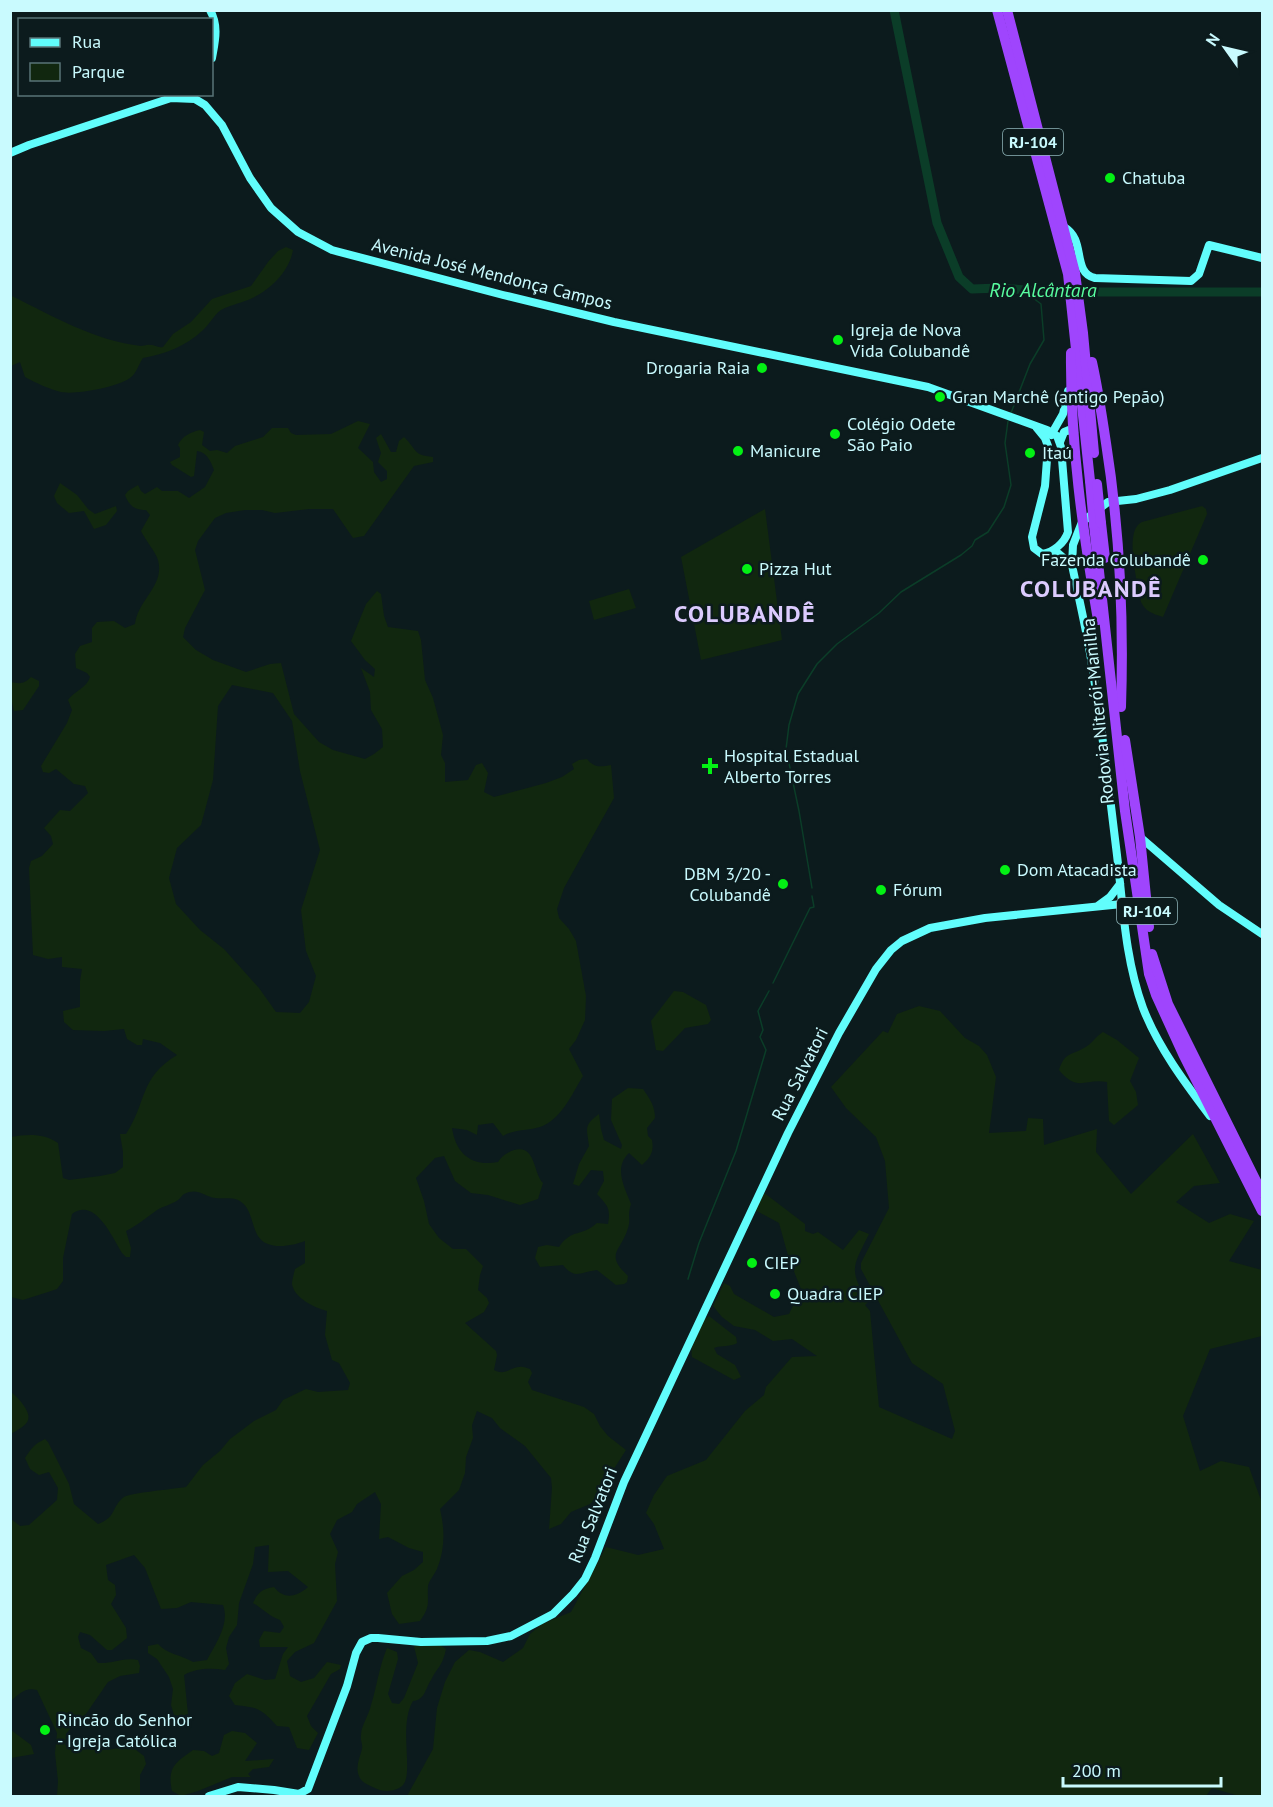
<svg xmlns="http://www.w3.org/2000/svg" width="1273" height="1807" font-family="'PT Sans',sans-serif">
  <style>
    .green { fill: #11270f; fill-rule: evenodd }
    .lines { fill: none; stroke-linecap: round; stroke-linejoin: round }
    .stream { stroke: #0b3d28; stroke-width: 1.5 }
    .river { stroke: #0b3d28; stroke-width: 9 }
    .secondary { stroke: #61fdfc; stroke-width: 8 }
    .highway { stroke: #9f45fd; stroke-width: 10 }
    .highway-bridge { stroke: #9f45fd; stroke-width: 10 }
    .poi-dot { fill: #03f014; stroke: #0c1b1d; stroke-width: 2 }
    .labels { text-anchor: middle; stroke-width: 5; stroke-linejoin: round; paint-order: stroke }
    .shield { fill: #0c1b1d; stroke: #90b7ba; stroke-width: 1.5 }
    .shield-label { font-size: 16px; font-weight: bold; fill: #c9fafe }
    .poi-label { font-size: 18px; fill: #c9fafe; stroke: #0c1b1d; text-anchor: start }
    .street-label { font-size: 18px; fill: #c9fafe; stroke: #0c1b1d }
    .water-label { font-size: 20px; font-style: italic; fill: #58fd9f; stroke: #0c1b1d }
    .district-label { font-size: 24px; font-weight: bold; letter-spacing: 1.5px; fill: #dccbfe; stroke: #0c1b1d }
  </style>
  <rect width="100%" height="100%" fill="#0c1b1d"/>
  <g class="green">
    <path d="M286,247L293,250C289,273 268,292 248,300C238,304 230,305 221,310C214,315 209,325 202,331C186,346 165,354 143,358C138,365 137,373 130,378C118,387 75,395 61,392C49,389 36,383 25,377L20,362L11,366L10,297L12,296C52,316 96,341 141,346C144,346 147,344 150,345C156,345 157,348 163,347L173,334L191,322L212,299L251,286L268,262L278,251Z"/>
    <path d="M358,421L370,424L358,448L373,462L374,472L381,482L387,479V471L378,462L381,453L376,438L381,434L391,452H396L399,441L404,437C417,449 412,455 433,457V462L414,466L364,536L353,538L333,509H309L275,513L262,510H245L226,513L215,518L198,541L195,550L205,590L185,628L183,637L196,650L213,660L246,672L270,664L281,663L294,714L319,742L333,750L365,759L374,754L383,747L382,729L371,710L370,692L361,668L374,677L375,669L365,660L351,641L366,604L377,591L381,594L384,616L388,627L418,631L421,640L425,680L433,698L443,735L441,755L445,763V782L468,780L476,765L482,763L488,773L484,792L494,797L546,783L562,777L574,769L572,764L579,760L587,759C594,768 601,767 611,765L614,798L564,888L557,909L559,918L569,929L576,941L586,996L585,1020L576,1040L569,1049L583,1076C572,1094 561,1120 540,1127C527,1131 515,1129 503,1136L493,1123L478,1125L477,1135L467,1130L452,1128C456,1154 472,1167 498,1162C502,1156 506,1153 514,1150C536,1144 533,1173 543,1183L538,1199L520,1205L488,1195L471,1193L455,1181L444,1156L435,1158L416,1178L424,1201L429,1224L439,1238L453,1249H466L483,1266L480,1275L478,1290L487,1298L489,1303L484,1312L465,1323L496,1351L497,1355L494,1370C505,1376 509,1368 519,1367C523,1366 526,1368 530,1369L532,1373L528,1382L532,1390L584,1407L594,1414L600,1426L608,1436L626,1450L610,1475L603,1491L590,1504L571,1512L561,1524L549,1529L552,1488L551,1478L525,1446L500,1428L492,1418L477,1411L472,1425L473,1438L466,1457L465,1473L459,1490L440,1509C445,1530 445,1549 437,1569C434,1575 429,1581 428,1586C427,1604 431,1605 420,1621L399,1624L392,1614L387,1593L402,1576L414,1570L423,1562V1552L409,1548L388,1537L379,1539L381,1504L375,1492L357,1504L352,1512L337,1520L330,1534L338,1552L335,1564L337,1601L314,1643L295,1652L287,1661L290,1676L301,1682L314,1678L327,1662L341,1665L340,1669L331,1674L307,1716L311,1726L318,1733L309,1750L297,1748L289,1727L277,1726C260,1708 260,1708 235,1705L229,1696L235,1683L247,1674L265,1680L275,1679L283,1654L288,1647H260L259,1640L264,1631L280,1633L284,1627L280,1620C270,1617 263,1609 253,1603C258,1592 262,1589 274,1587C284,1600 297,1597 308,1587L288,1571L268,1572L269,1545L255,1547L253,1564L239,1603L237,1625L229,1637L226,1648L229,1664L225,1670C211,1668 197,1668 184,1675L188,1714L181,1716L174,1715L171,1705L173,1689L169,1677L157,1659L148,1653V1646L158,1644C166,1654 182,1655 193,1662L207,1660C216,1643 230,1624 223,1605L191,1602L177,1608L161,1609L145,1568L134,1555L106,1565L108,1580L115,1585L116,1595L111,1604L126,1628L127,1638L112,1650H107L90,1635L80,1632L78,1637L81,1648L91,1653L98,1663C112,1664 124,1657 138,1660L140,1666L139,1673L120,1676L108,1682L86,1714L78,1719L66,1734L65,1745L73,1749L105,1750L127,1747L136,1750L144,1756L146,1764L140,1775V1796H57L58,1781L55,1753L57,1733L37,1690C25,1687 19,1694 11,1701V1519L20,1526L29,1525L57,1500L58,1488L49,1472L39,1475L30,1469L25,1458C31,1449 34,1444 45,1439L48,1442L69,1484L74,1504L98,1524C117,1517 111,1507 124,1497C130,1493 174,1489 186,1487L203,1465L220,1451L230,1439L254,1421L276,1410L283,1400L306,1389L318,1392L348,1390L350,1383L339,1363L332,1360L325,1335L327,1311C315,1308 294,1298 292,1284C292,1280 294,1273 295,1269L305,1263V1241C292,1246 267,1251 258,1236C251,1224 252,1207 238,1200C231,1197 223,1199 215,1198C204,1196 197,1187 184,1194C182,1195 180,1199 178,1200C171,1205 163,1206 157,1210C146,1218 138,1225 126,1231L131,1248L130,1257H126L122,1253C112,1237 95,1197 72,1214L63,1258V1281L57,1289L48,1292L23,1300L11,1297V1137C27,1134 44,1133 58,1143L63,1178L69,1180L100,1176L115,1173L123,1167V1152L120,1134H126C147,1102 139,1078 177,1055L160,1043L143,1039L142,1045H137L127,1039L124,1029L104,1031L73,1030L64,1022L63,1011L80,1007V981L82,969L62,967V957L48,959L33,955L29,868L31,861L42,856L53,844L51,836L44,828L60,810L70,811L88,793L85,786L74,784L56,769L49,773L43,772L41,766L67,723L72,710L68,700C74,691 87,688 90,677L87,673L76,668L75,654L80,646L92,642V628L97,622L114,621L125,628L135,624C138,599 165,586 158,560C155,551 146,541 141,531L150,515L146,510C135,510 129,506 125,495L128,491L138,485L141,491L145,494L157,487L162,491H178L189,498L205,487L214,470C211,462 207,452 197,451L194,476L191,477L172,465L170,462L180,457V448L178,445C182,436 191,432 200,430L204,432L202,445L210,451L217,450L227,453L235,446L263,437L272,428H288L291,433L296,435L331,434ZM232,685L273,693L292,721L300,771L320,850L301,910L306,951L316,976L309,1002L300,1013L276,1012L259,988L224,949L200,930L176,904L169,878L177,848L201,825L213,780L218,706Z"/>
    <path d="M60,483L77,495L88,509L95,514L116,506L117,511L106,525L94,529L84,511L69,513L57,503L54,496Z"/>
    <path d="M1202,506L1206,509L1207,514L1163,617C1153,614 1145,611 1141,602C1138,585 1123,530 1142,522Z"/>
    <path d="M765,509L782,640L701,660L681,557Z"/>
    <path d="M629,589L636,608L594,620L589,601Z"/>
    <path d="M31,677L39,681V686L23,710L14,711L11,698V682C20,684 24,684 31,677Z"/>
    <path d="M674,991L683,992L706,1005L711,1020L708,1024L685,1028L663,1051L656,1050L651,1021Z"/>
    <path d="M919,1006L940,1011L965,1038L979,1046L987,1055L996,1077L989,1133L1026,1131L1028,1118L1043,1119L1044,1145L1097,1129L1096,1152L1131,1194L1193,1134L1220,1183L1194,1186L1176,1202L1209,1223L1230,1214L1254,1221L1229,1261L1262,1270V1336L1210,1349L1183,1416L1200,1471L1221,1461L1249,1467L1262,1503V1796H1239L1212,1788L1206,1796H407L433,1749L437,1708L445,1682L455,1662L469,1650L480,1652L503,1662L523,1648L530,1634L542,1624L571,1612L606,1547L638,1555L664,1549L654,1524L646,1513L654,1495L667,1476L706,1460L745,1411L764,1395L766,1387L792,1357L817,1356L792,1339L773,1341L755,1330L734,1326L722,1317L713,1306L724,1283L730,1286L734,1294L774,1317L789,1314L801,1289L789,1259L779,1223L755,1210L763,1192L805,1224V1231L813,1234L818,1232L843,1250L859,1230L869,1234C853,1267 848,1268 868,1302L865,1305L870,1311L879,1407L952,1439L955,1431L943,1384L912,1363L861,1269V1263L889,1208L885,1161L876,1137L846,1108L831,1087L883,1031L888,1033L897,1014Z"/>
    <path d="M1103,1032L1117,1040L1139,1058L1130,1081L1136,1092L1138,1105L1114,1125L1109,1121L1107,1082C1084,1078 1078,1093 1059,1070C1065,1052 1070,1056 1084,1048C1091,1045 1096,1036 1103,1032Z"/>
    <path d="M628,1088L643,1089C650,1099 655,1106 655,1118L647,1128L648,1136L652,1140C654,1152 651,1157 642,1165L629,1153C613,1168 625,1188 631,1204C627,1216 631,1219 628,1228C621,1252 604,1253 628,1276L627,1282L624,1284L616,1285L597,1270C580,1272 575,1280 563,1265L540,1267L535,1258L538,1247L547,1245L559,1247C572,1228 582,1237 597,1223L608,1224C611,1208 607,1205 597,1194L604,1181L603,1171L591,1170L579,1186L573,1184L579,1164L589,1146C587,1128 583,1126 599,1114L601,1129L604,1140L621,1149L622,1145L611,1120L612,1099Z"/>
    <path d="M709,1316L736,1337L737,1343C731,1347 722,1345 714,1348L717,1354L735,1365L741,1377L734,1380L692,1357C690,1344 698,1323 709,1316Z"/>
    <path d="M11,1392C16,1396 20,1400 24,1406C35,1422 24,1426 11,1434Z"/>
    <path d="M440,1645L446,1649C442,1667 439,1665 431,1680C425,1689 425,1700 413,1701C398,1726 414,1772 403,1785C396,1792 384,1792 377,1789C371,1786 361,1783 359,1776C355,1766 360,1758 362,1749C363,1744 360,1740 361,1735C361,1726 369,1715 371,1705C377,1686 379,1667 387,1648L397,1652L398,1659L388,1694L392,1703L399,1704L404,1698L418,1663L414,1646Z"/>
    <path d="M11,1730L31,1745L34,1754L11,1758Z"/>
    <path d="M232,1731L245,1733L257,1743L245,1761L274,1759L269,1767L253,1769L248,1774L251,1777H232L198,1791L181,1796L172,1791C167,1767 175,1763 193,1750L204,1751L212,1756L219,1753L224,1735Z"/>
  </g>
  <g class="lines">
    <g class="stream">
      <path d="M1011,413L1030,364L1044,340L1041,304L1024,291"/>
      <path d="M812,888L799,811L786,749L789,725L798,694L817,664L837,644L879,613L901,592L961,555L972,546L975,540L988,532L1004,507L1011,485L1005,443L1008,421"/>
      <path d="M773,983L810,908L814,907L812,896"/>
      <path d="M688,1279L699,1243L736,1151L766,1050L760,1037L763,1030L758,1011L769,991"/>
    </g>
    <path class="river" d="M894,10L937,223L959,277L972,289L999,288L1054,292H1262"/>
    <g class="secondary">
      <path d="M210,10C219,26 215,41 212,58"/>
      <path d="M10,153L29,145L171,98L195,99L205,105L222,125L250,178L271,208L298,232L332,250L503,295L614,322L928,387L1047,430L1057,436L1061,447L1068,532C1064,544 1053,552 1042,554L1034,548L1032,537L1045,486L1048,446L1045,438L1036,427"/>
      <path d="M1064,227C1087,240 1071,272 1095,278L1191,281L1199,274L1209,245L1262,258"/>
      <path d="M1051,435L1063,414L1068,391"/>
      <path d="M1060,442L1064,432L1069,430L1074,433"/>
      <path d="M1051,552L1059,554L1072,565"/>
      <path d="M1140,837L1219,905L1262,934"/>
      <path d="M1099,905L1110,897L1120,884"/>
      <path d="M1210,1116C1185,1083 1158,1047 1143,1008C1124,956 1123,901 1116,847C1108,782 1101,718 1090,653C1085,624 1078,594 1072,565L1073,545L1082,522L1108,502L1136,499L1170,490L1262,458"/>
      <path d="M209,1796L238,1787L274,1790L299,1794L308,1789L347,1686L356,1653L362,1642L371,1638H378L421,1642L487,1641L511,1636L553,1614L573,1594L585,1579L595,1558L624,1482L788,1133L839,1033L876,969L891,950L902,941L930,928L985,918L1122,904"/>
    </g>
    <g class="highway">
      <path d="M997,10L1068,274L1090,481"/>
      <path d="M1007,10L1075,273L1083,333L1094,453"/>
      <path d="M1071,353C1070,443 1083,532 1098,620"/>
      <path d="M1092,362C1098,389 1102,416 1106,443C1120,532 1124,617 1121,707"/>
      <path d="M1101,523L1105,558"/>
      <path d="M1094,525L1125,811L1149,974L1156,995L1183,1054L1262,1211"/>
      <path d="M1125,740L1140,837L1149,927"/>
      <path d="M1152,954L1168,1004L1262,1193"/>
    </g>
    <g class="highway-bridge">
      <path d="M1090,481L1094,525"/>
      <path d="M1097,484L1101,523"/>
    </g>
  </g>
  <g class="poi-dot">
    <circle cx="1110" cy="178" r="6"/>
    <circle cx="838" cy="340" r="6"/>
    <circle cx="762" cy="368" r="6"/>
    <circle cx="940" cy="397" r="6"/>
    <circle cx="835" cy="434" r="6"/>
    <circle cx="738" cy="451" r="6"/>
    <circle cx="1030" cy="453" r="6"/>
    <circle cx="1203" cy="560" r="6"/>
    <circle cx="747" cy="569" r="6"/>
    <path d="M707 757h6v6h6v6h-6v6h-6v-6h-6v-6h6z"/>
    <circle cx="1005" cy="870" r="6"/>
    <circle cx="783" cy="884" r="6"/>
    <circle cx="881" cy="890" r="6"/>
    <circle cx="752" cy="1263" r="6"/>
    <circle cx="775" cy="1294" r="6"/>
    <circle cx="45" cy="1730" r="6"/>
  </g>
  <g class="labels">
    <g class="shield">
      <rect x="1003" y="129" width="60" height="26" rx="4.5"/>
      <rect x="1117" y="898" width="60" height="26" rx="4.5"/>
    </g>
    <g class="shield-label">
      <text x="1033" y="148">RJ-104</text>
      <text x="1147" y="917">RJ-104</text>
    </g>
    <g class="poi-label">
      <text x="1122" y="184">Chatuba</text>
      <text x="850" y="336">Igreja de Nova<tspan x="850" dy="21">Vida Colubandê</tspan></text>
      <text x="750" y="374" text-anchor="end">Drogaria Raia</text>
      <text x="952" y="403">Gran Marchê (antigo Pepão)</text>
      <text x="847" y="430">Colégio Odete<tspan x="847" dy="21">São Paio</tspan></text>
      <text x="750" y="457">Manicure</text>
      <text x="1042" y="459">Itaú</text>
      <text x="1191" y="566" text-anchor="end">Fazenda Colubandê</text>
      <text x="759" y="575">Pizza Hut</text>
      <text x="724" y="762">Hospital Estadual<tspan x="724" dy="21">Alberto Torres</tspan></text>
      <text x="1017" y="876">Dom Atacadista</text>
      <text x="771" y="880" text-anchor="end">DBM 3/20 -<tspan x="771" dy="21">Colubandê</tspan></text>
      <text x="893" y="896">Fórum</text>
      <text x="764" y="1269">CIEP</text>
      <text x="787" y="1300">Quadra CIEP</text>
      <text x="57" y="1726">Rincão do Senhor<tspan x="57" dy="21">- Igreja Católica</tspan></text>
    </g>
    <g class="street-label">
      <text transform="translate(492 274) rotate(14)" y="6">Avenida José Mendonça Campos</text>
      <text transform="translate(1098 711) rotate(-96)" y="6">Rodovia Niterói-Manilha</text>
      <text transform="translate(800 1074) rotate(-63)" y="6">Rua Salvatori</text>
      <text transform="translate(593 1515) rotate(-68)" y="6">Rua Salvatori</text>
    </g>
    <g class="water-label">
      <text x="1043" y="297">Rio Alcântara</text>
    </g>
    <g class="district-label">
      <text x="1091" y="597">COLUBANDÊ</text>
      <text x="745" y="622">COLUBANDÊ</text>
    </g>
  </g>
  <rect width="1273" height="1807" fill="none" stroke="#c9fafe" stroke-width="24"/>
  <rect x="18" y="18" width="195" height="78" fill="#0c1b1d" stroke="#587477" stroke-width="1.5"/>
  <rect x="30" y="38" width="30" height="9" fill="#61fdfc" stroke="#587477" stroke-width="1.5"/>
  <text x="72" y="48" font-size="18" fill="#c9fafe">Rua</text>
  <rect x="30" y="63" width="30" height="18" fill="#11270f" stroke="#587477" stroke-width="1.5"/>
  <text x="72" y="78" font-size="18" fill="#c9fafe">Parque</text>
  <g transform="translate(1225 48) rotate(304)" stroke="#0c1b1d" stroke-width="4.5" paint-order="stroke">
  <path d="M0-4.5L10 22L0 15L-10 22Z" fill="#c9fafe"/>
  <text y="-9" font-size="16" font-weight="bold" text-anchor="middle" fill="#c9fafe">N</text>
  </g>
  <path d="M1063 1777v9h158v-9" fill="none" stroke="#c9fafe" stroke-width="3"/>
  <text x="1072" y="1777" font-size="18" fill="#c9fafe" stroke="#0c1b1d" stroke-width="4.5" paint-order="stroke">200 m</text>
</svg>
